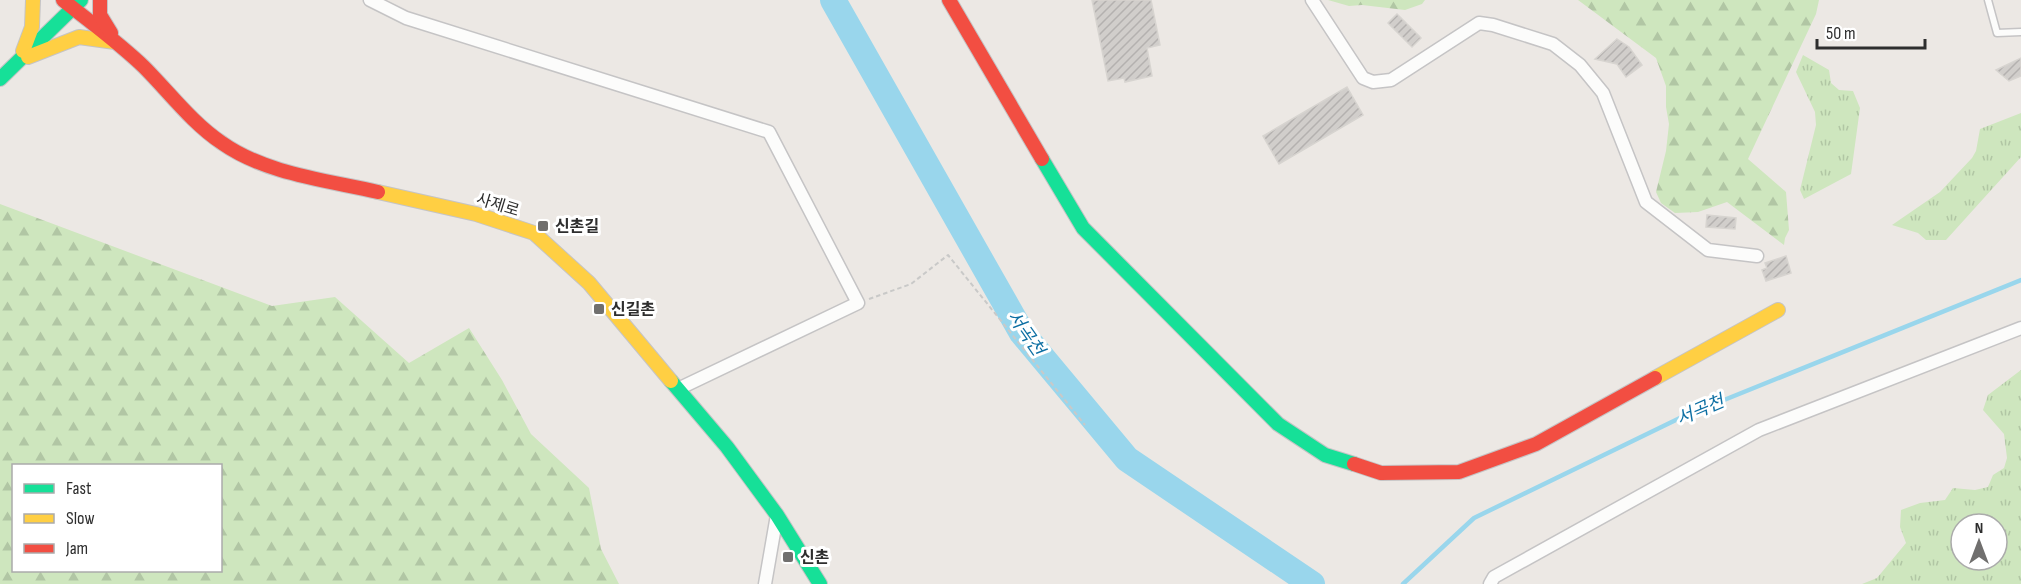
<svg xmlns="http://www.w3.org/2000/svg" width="2021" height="584" font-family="'Sofia Sans Condensed','Noto Sans KR',sans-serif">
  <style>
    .grass { fill: url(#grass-tufts); fill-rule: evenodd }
    .forest { fill: url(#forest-firs); fill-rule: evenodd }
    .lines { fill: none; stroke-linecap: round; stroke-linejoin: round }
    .stream { stroke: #99d6ec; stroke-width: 4.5 }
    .river { stroke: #99d6ec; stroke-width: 26 }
    .building { fill: url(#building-hatch); stroke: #d7d4d0; stroke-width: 1.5 }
    .lane-casing { stroke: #c5c4c5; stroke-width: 9 }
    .street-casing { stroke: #c5c4c5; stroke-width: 15 }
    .fast-casing { stroke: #c5c4c5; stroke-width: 16 }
    .slow-casing { stroke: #c5c4c5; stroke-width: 16 }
    .jam-casing { stroke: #c5c4c5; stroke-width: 16 }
    .path { stroke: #c9c9c8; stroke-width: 2; stroke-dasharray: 4.5 3; stroke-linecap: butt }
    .lane { stroke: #fcfcfb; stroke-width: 6 }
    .street { stroke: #fcfcfb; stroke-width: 12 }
    .fast { stroke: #16e098; stroke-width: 14 }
    .slow { stroke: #ffcf43; stroke-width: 14 }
    .jam { stroke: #f24e42; stroke-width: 14 }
    .poi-dot { fill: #706f6e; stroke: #fff; stroke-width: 2 }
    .labels { text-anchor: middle; stroke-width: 6; stroke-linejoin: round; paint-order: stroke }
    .street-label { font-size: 16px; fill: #2e2e2e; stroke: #fff }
    .poi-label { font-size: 16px; font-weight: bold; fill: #2e2e2e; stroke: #fff; text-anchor: start }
    .water-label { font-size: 18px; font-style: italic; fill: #0d6fa3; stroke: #fff }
  </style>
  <defs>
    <pattern id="grass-tufts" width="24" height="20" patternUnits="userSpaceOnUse" patternTransform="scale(1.5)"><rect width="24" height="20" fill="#cee6be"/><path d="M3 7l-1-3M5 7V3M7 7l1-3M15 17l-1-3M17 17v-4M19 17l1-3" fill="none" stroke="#b1c6a4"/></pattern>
    <pattern id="forest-firs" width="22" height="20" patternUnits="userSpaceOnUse" patternTransform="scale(1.5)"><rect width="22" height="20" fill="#cee6be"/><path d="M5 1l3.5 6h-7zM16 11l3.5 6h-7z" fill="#b1c6a4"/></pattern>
    <pattern id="building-hatch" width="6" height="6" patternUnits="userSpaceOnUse" patternTransform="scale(1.5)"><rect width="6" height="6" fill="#d1cecb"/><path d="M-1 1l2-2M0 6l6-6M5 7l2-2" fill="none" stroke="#b4b1af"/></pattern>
  </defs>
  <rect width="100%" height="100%" fill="#ece8e4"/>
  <g class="grass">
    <path d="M1803,55L1829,70L1831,83L1839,90L1853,91L1860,108L1851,174L1804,199L1800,190L1816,125L1815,112L1796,72Z"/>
    <path d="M2021,113V157L1946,240H1926L1918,233L1892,225L1940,192L1972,158L1976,151L1980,129Z"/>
    <path d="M2021,370V584H1862L1877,578L1906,543L1900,527L1901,510L1920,503L1945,500L1953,488L1975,490L1988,487L1993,475L2004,468L2007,458L2004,434L1983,410L1988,395ZM1961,524H1997V560H1961Z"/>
  </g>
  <g class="forest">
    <path d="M1328,0H1425L1422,4L1405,10L1362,5L1349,6Z"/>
    <path d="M1578,0H1819L1816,14L1748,159L1786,192L1789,230L1785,238L1784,245L1727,202L1698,212L1675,213L1661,203L1656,192L1666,151L1669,124L1666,107V86L1656,58Z"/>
    <path d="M0,204L272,306L335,297L409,363L469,328L502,380L531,434L589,488L601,549L619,584H0ZM14,466H220V570H14Z"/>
  </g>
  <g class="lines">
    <path class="stream" d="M1403,584L1474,518L1682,417L2021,280"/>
    <path class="river" d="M833,0L1022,333L1127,459L1312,584"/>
  </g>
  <g class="building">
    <path d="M1092,0H1151L1160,45L1147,48L1152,76L1125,82L1124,78L1108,81Z"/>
    <path d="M1397,14L1421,38L1412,47L1388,23Z"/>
    <path d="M1617,39L1629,47L1642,65L1626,77L1617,64L1595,59Z"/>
    <path d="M2021,58V76L2009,81L1996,70Z"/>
    <path d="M1347,87L1363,115L1279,164L1263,136Z"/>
    <path d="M1707,215L1736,218L1735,229L1706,227Z"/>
    <path d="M1786,256L1791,273L1766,281L1762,270L1767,268L1765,263Z"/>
  </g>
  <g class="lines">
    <g class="lane-casing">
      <path id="lane" d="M1988,0L1997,33L2021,32"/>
    </g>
    <g class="street-casing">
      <g id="street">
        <path d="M370,0L406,18L769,132L858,303L678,389"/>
        <path d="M1312,0L1363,78L1373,82L1391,80L1479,23L1493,25L1553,44L1580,65L1603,93L1646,202L1708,250L1757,256"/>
        <path d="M765,584L777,515"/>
        <path d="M1490,584L1494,577L1759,430L2021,328"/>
      </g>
    </g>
    <g class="fast-casing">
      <g id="fast">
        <path d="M0,79L81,0"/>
        <path d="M1042,159L1083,228L1278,424L1325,455L1354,464"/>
        <path d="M671,381L727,447L777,515L820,584"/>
      </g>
    </g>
    <g class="slow-casing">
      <g id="slow">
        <path d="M23,51L32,27L33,0"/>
        <path d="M28,57L79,37L115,42"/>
        <path d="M378,192L476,214L534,233L589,283L671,381"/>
        <path d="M1655,378L1778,310"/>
      </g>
    </g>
    <g class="jam-casing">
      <g id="jam">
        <path d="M63,0C90,22 119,43 144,67C169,92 192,123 222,143C266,174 326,180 378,192"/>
        <path d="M100,0V15L111,33"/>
        <path d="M949,0L1042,159"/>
        <path d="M1354,464L1381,473L1459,472L1536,444L1655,378"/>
      </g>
    </g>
    <path class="path" d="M869,299L911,284L948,255L1085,425"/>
    <use href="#lane" class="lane"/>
    <use href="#street" class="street"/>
    <use href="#fast" class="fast"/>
    <use href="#slow" class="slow"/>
    <use href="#jam" class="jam"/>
  </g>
  <g class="poi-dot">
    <rect x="537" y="220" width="12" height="12" rx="3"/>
    <rect x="593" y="303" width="12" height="12" rx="3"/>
    <rect x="782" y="551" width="12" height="12" rx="3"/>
  </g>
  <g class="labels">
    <g class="street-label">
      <text transform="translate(498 204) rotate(17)" y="6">사제로</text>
    </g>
    <g class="poi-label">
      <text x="555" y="232">신촌길</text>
      <text x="611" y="315">신길촌</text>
      <text x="800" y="563">신촌</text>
    </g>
    <g class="water-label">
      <text transform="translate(1026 333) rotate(55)" y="6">서곡천</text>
      <text transform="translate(1700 410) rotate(-23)" y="6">서곡천</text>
    </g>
  </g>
  <rect x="12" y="464" width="210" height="108" fill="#ffffff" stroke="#ababab" stroke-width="1.5"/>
  <rect x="24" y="484" width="30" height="9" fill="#16e098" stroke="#ababab" stroke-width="1.5"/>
  <text x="66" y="494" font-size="18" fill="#2e2e2e">Fast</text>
  <rect x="24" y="514" width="30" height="9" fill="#ffcf43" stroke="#ababab" stroke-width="1.5"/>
  <text x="66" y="524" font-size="18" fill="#2e2e2e">Slow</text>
  <rect x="24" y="544" width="30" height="9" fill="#f24e42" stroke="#ababab" stroke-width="1.5"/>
  <text x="66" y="554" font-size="18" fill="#2e2e2e">Jam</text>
  <g transform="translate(1979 542)"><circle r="28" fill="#ffffff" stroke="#ababab" stroke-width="1.5"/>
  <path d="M0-4.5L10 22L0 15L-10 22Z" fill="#706f6e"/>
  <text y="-9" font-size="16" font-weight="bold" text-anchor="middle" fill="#2e2e2e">N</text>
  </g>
  <path d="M1817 39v9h108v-9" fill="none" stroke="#2e2e2e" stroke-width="3"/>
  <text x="1826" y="39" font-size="18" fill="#2e2e2e" stroke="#ffffff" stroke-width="4.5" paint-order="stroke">50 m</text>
</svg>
